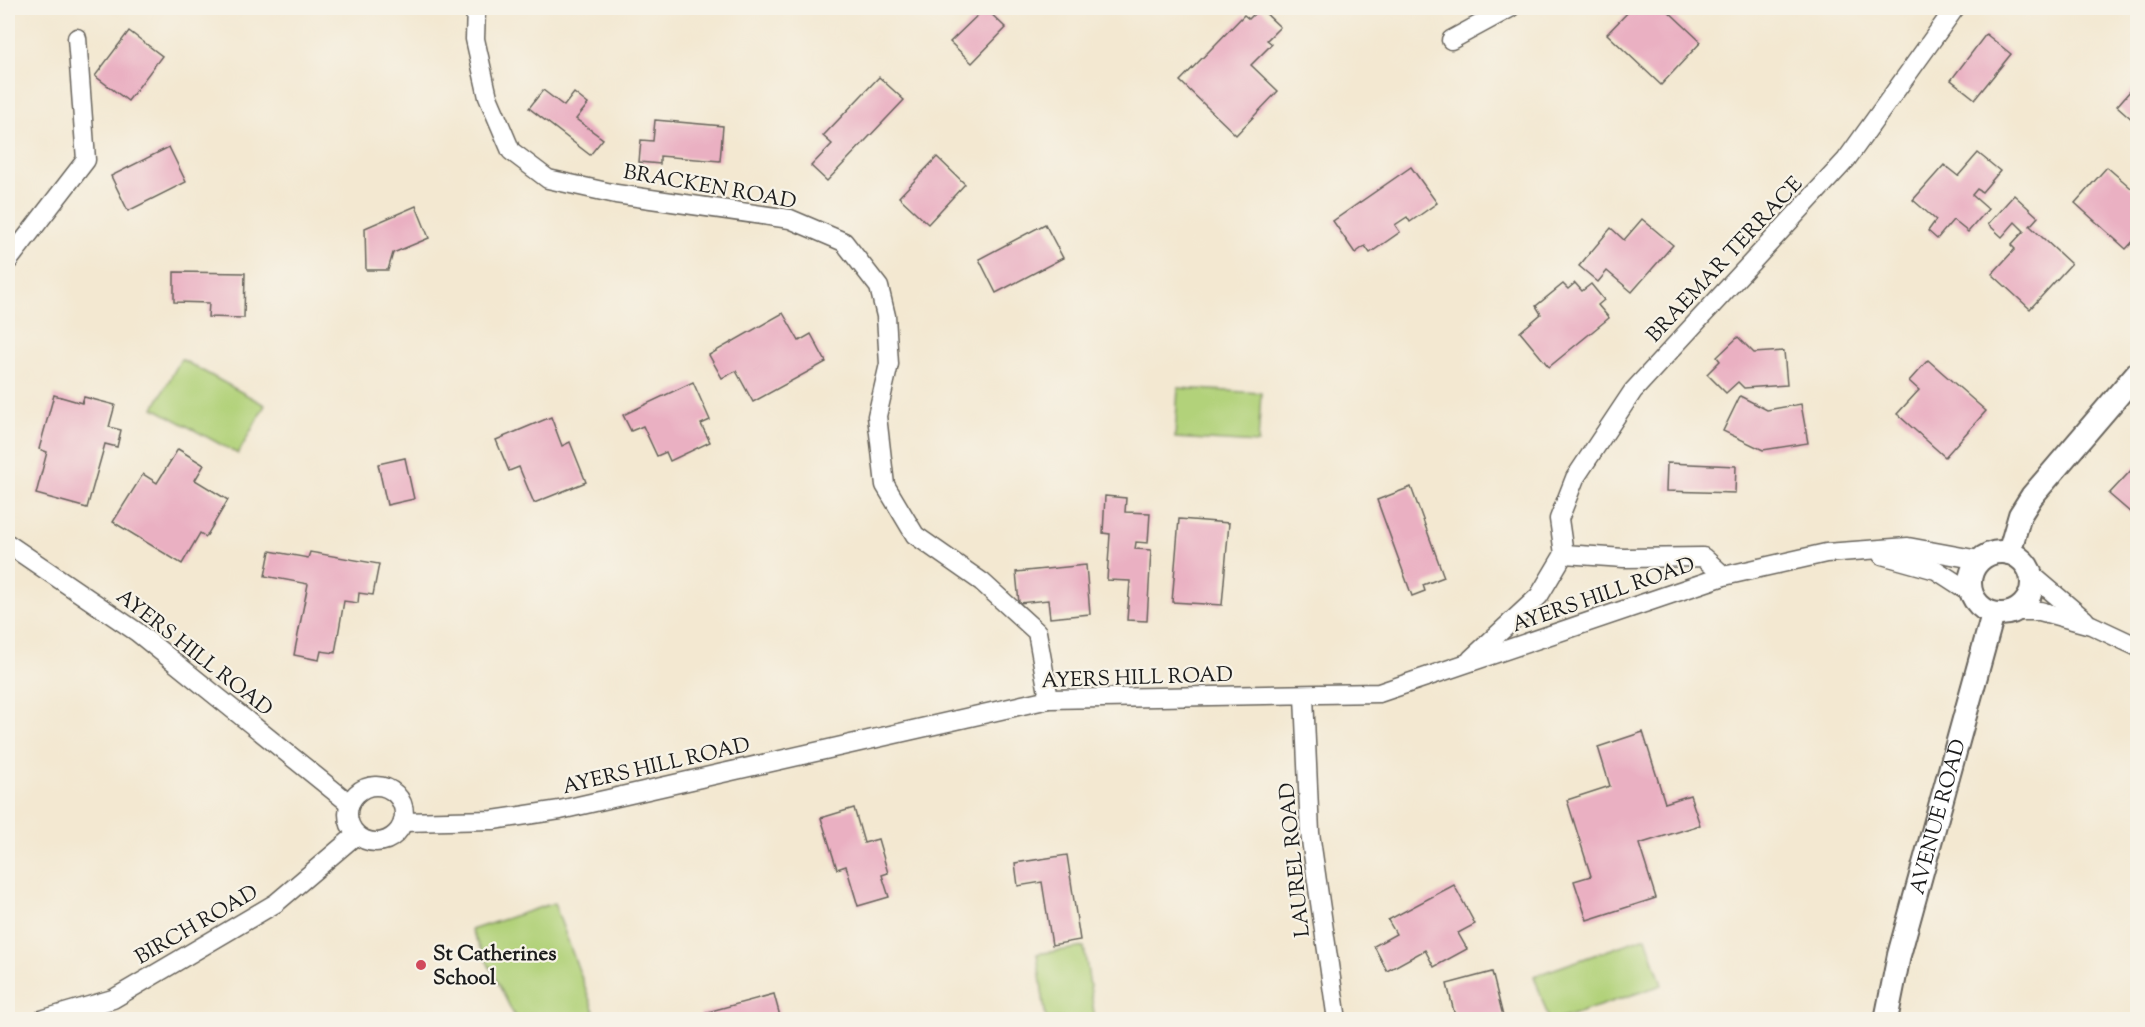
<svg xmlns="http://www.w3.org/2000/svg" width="2145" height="1027" font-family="'Sorts Mill Goudy',serif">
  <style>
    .green { fill: #b2d27a; stroke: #67774b; stroke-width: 1.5 }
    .building { fill: #eab0c2 }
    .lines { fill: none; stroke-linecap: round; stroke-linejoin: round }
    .minor-casing { stroke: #67635b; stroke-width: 21 }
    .tertiary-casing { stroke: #67635b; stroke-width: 26 }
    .minor { stroke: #fff; stroke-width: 18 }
    .tertiary { stroke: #fff; stroke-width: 22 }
    .poi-dot { fill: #d1495b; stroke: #f7f3e8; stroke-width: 2 }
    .labels { text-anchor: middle; stroke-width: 4.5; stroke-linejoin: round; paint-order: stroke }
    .street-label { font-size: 21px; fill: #1c1c1c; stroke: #f7f3e8 }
    .poi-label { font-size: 21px; font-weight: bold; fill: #1c1c1c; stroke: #f7f3e8; text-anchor: start }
  </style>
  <rect width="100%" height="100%" fill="#f7f3e8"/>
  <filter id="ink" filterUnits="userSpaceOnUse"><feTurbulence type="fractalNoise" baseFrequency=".0167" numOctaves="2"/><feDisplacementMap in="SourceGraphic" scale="12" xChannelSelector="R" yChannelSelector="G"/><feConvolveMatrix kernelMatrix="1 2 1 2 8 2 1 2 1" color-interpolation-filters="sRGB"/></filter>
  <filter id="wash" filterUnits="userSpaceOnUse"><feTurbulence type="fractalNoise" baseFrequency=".008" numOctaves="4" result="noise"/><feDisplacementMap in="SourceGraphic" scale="24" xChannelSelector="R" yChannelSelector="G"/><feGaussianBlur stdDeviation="1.35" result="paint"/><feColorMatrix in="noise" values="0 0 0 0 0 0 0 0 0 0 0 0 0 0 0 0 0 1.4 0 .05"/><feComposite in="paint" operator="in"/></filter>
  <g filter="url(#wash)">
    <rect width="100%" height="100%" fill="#f3e8d1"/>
    <g class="green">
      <path d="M181,359L265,405L238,454L154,408Z"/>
      <path d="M1178,388L1261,393L1258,443L1175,438Z"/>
      <path d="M554,903L595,1014L580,1019H537L534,1014L516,1019L471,930Z"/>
      <path d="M1646,937L1662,985L1560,1019H1549L1534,976Z"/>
      <path d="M1084,947L1095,1019H1046L1037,954Z"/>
    </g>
    <g id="blocks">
      <g class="building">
        <path d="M985,8L1006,28L972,63L950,42Z"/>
        <path d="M1260,8L1280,27L1267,40L1272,44L1251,65L1278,91L1236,135L1180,81L1244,15L1249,19Z"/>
        <path d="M1632,8H1665L1701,42L1661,85L1607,34Z"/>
        <path d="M129,31L162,56L128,101L95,76Z"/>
        <path d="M1986,34L2011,54L1975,99L1951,80Z"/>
        <path d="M879,77L904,100L827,181L811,166L832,144L823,136Z"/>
        <path d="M2138,82V117L2134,121L2117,106Z"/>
        <path d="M543,90L564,106L574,93L588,104L576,119L603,139L590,155L529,108Z"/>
        <path d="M655,120L723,126L720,161L660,156V164L639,162L641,140L653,141Z"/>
        <path d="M169,147L186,182L128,211L111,176Z"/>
        <path d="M1978,153L2000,171L1982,192L1977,189L1972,195L1988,209L1968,232L1953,220L1937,239L1928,231L1936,220L1913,200L1944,165L1958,176Z"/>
        <path d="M937,157L965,184L928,224L899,197Z"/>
        <path d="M1411,167L1437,203L1410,222L1407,217L1395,225L1400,232L1370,253L1365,246L1355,253L1333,221Z"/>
        <path d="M2107,167L2138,194V236L2126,249L2075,203Z"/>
        <path d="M2014,195L2038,217L2030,226L2071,264L2030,309L1992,274L2015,249L2011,245L2024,231L2015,222L2002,237L1988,224Z"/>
        <path d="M416,206L429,238L393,253L388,270H366L365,228Z"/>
        <path d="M1642,219L1673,245L1632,292L1607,271L1598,282L1579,266L1611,228L1624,240Z"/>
        <path d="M1045,224L1063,258L996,293L979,259Z"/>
        <path d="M174,272L245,273L244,318L208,317L209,303L174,302Z"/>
        <path d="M1575,283L1582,291L1591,284L1604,300L1598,305L1609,318L1549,367L1520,332L1541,314L1536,306L1563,284L1568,289Z"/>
        <path d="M783,313L799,341L811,334L826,362L753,402L736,371L722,378L709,355Z"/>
        <path d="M1738,337L1754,353L1784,351L1787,385L1744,388L1738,382L1726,393L1707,374L1720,361L1717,357Z"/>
        <path d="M1928,360L1986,411L1945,457L1897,414L1919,390L1909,381Z"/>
        <path d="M693,382L710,420L701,424L710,442L670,461L666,452L657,456L643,426L631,431L623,415Z"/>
        <path d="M54,395L82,403L84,397L115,405L109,427L121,430L117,447L105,444L87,508L36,494L47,452L39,449Z"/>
        <path d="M1740,396L1767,410L1801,404L1808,443L1763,450L1723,431Z"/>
        <path d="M551,417L562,446L570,442L586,482L534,503L519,467L509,471L496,440Z"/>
        <path d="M178,449L204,465L195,480L228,500L206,537L200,533L182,564L113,522L143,474L157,483Z"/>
        <path d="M405,458L414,499L387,505L378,464Z"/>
        <path d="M1667,463L1736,466L1735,493L1666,491Z"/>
        <path d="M2138,463V519L2109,494Z"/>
        <path d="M1411,487L1444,577L1423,585L1425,591L1412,596L1377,500Z"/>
        <path d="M1105,496L1126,498L1125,512L1150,513L1148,543L1136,542L1135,549L1151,550L1147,621L1127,620L1130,581L1107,580L1110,534L1103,533Z"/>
        <path d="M1179,519L1229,523L1222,605L1172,602Z"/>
        <path d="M270,551L308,558L310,552L379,564L373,595L359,593L358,603L344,601L335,653L321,651L319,660L294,655L308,584L265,576Z"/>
        <path d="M1086,565L1090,614L1050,618L1048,600L1019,603L1016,572Z"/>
        <path d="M1643,732L1665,803L1690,795L1700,825L1639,844L1656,898L1587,920L1574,881L1591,876L1567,800L1610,786L1598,747Z"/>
        <path d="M854,808L864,843L878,839L888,873L882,875L889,897L858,906L846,866L837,869L821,818Z"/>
        <path d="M1067,855L1080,940L1052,945L1042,882L1018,886L1015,863Z"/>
        <path d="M1454,885L1475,924L1458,933L1467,949L1434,967L1425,950L1387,971L1374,946L1396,934L1388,920Z"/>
        <path d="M1492,972L1504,1020H1456L1447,984Z"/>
        <path d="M774,994L781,1020H702L700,1014Z"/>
      </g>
    </g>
  </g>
  <g filter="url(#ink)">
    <use href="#blocks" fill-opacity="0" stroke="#67635b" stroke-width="1.5"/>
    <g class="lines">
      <g class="minor-casing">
        <g id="minor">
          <path d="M476,8L475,39L488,97L511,151L548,179L616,194L790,219L844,242L879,287L886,316L889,364L877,416L885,485L915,535L982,582L1037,632L1049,699"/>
          <path d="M1451,40L1510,8"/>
          <path d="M8,261L86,160L77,38"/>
          <path d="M8,544L137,632L349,803"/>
          <path d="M1882,555L1936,570L1970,592"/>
          <path d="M2031,574L2085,620"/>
          <path d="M1724,576L1703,557L1624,558L1564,554L1559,519L1575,478L1633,391L1846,160L1955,8"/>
          <path d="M2014,611H2040L2091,625L2138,647"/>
          <path d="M1471,659L1539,596L1564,554"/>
          <path d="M1304,696L1310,833L1337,1020"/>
          <circle cx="376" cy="814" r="28"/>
          <path d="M403,822L493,820L560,810L1049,699L1379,693L1724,576L1826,553L1908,547L1979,560"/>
          <path d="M41,1020L113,999L276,903L356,835"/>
        </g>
      </g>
      <g class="tertiary-casing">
        <g id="tertiary">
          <circle cx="2001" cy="583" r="31"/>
          <path d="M2009,553L2020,515L2032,496L2138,372"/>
          <path id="s1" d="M1886,1020L1899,955L1993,614"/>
        </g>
      </g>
      <use href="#minor" class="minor"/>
      <use href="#tertiary" class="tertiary"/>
    </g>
  </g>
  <circle class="poi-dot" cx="421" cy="965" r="6"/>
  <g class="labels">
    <g class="street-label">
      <text transform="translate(710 186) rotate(10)" y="7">BRACKEN ROAD</text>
      <text transform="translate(1724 259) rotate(-47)" y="7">BRAEMAR TERRACE</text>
      <text transform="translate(1603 594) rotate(-19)" y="7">AYERS HILL ROAD</text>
      <text transform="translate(195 652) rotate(38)" y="7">AYERS HILL ROAD</text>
      <text transform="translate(1137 677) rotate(-2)" y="7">AYERS HILL ROAD</text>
      <text transform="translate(656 765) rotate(-13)" y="7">AYERS HILL ROAD</text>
      <text dy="7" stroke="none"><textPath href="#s1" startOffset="210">AVENUE ROAD</textPath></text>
      <text transform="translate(1294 860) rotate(-96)" y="7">LAUREL ROAD</text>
      <text transform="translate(196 924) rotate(-30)" y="7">BIRCH ROAD</text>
    </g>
    <g class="poi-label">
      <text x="433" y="960">St Catherines<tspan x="433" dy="24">School</tspan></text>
    </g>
  </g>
  <rect width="2145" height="1027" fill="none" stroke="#f7f3e8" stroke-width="30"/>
</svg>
